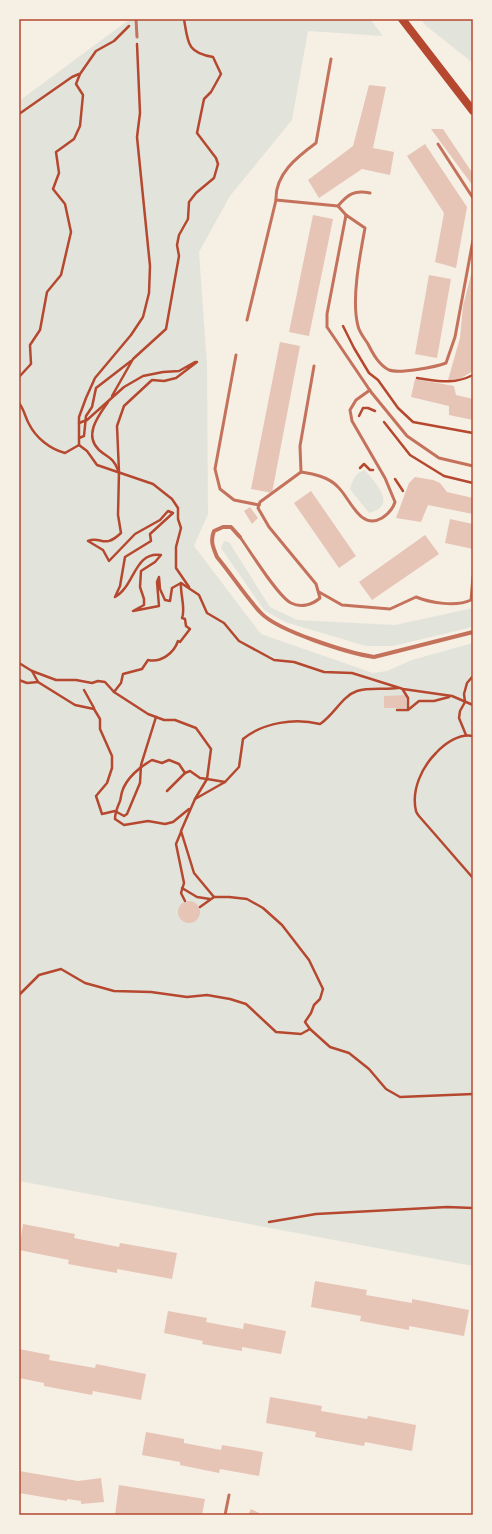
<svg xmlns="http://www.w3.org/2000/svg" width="492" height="1534" font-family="'Sofia Sans Condensed',sans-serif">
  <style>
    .green { fill: #e2e4dc }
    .building { fill: #e6c5b7 }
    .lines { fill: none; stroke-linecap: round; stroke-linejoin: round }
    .path { stroke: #b5482f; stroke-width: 2.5 }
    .service { stroke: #c5725c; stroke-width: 3 }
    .minor { stroke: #c5725c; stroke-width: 4 }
    .secondary { stroke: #b5482f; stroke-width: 8 }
    .neatline { fill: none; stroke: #b5482f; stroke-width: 1.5 }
  </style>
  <rect width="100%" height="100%" fill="#f6efe4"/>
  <g class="green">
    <path d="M130,19H370L383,36L308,31L292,120L230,196L199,252L207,365L208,514L194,546L261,634L373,673L387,671L412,660L473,643V1266L19,1181V101Z"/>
    <path d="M421,19H473V63L425,25Z"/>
    <path d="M365,470C376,484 398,505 369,513L350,489C353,479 355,473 365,470Z"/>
    <path d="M224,541L229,542L270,607L297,620L395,625L473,608V627L393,646H366L285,622L264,610L221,548Z"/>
  </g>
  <g class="building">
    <path d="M369,85L386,87L373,148L394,152L390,175L362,169L319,198L308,180L353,146Z"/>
    <path d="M431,129H443L473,174V186Z"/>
    <path d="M425,144L467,207L456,268L435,262L444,213L407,156Z"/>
    <path d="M313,215L333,219L309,336L289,332Z"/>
    <path d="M472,271L473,371L458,380H448L460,338L463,306Z"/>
    <path d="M429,275L451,279L437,358L415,354Z"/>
    <path d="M280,342L300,346L272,493L251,489Z"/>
    <path d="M415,379L454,386L456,395L473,399V420L449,415V406L411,397Z"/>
    <path d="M415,477L433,480L440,483L447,492L473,498V514L428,505L421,522L396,518L409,483Z"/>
    <path d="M311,491L356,556L339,568L294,503Z"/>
    <path d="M250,507L258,518L252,524L244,511Z"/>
    <path d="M450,519L473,524V549L445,543Z"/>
    <path d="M425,535L439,554L372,600L359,582Z"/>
    <path d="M406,695V708H384V696Z"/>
    <circle cx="189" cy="912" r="11"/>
    <path d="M23,1224L75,1234L74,1238L119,1247L120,1243L177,1253L172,1279L117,1269V1273L68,1264L69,1260L19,1250Z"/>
    <path d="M315,1281L367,1290L366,1295L412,1303V1299L469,1310L464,1336L409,1326V1330L360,1321L361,1316L311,1307Z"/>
    <path d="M168,1311L207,1318L206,1322L243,1329L244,1323L286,1331L281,1354L242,1347V1351L202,1344L203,1341L164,1333Z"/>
    <path d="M19,1349L50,1355L49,1360L95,1368L96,1364L146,1374L141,1400L93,1391L92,1395L44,1386V1383L19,1378Z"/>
    <path d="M270,1397L322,1406L321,1411L367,1419L368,1416L416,1425L412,1451L365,1442L364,1446L315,1437L316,1432L266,1423Z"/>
    <path d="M146,1432L184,1439V1443L221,1450L222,1445L263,1452L259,1476L220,1469L219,1473L180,1465V1462L142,1455Z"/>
    <path d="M19,1471L78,1481L101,1478L104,1502L81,1504V1501L67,1499V1501L19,1493Z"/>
    <path d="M119,1485L205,1499L202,1515H115Z"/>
    <path d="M251,1509L263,1515H248Z"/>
  </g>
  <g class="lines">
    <g class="path">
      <path d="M19,114L72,77L79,74"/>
      <path d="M343,326L354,348L369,373L378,380L398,408L413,422L473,433"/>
      <path d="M19,377L31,364L30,345L40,330L47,292L61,275L71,232L65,204L53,189L59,173L56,152L74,139L80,126L83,95L76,84L80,74L96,51L114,41L129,26"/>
      <path d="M417,378C439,381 453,385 473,375"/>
      <path d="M112,396L133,359L166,329L179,256L177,245L179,235L188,219L189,202L196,193L214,178L218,164L216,158L197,133L204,99L211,92L221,74L213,57C187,53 188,43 184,19"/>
      <path d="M108,402C99,415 83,435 99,450C108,458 113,457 118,470"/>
      <path d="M19,403C24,409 25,417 29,424C36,438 50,449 65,453L79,445"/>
      <path d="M359,416L363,408H368L375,411"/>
      <path d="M384,422L410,455L444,476L473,483"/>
      <path d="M79,423L87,420L124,387L143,376L163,372L179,371L195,362H197L176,378L164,381L152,380L124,406L117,426L119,472L118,515L121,533C103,550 101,535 88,541L103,550L109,561L135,534L160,520L168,511L173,513L150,534L151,541L125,557L120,586L115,597C135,586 134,551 161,555L155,562L141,571L140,587L144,599V605L133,611L159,606L157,582L159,577L160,589L165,600L170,601L172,588L181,583L199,595L207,613L224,623L239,641L274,660L294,662L324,672L352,673L403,689L452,696L473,705"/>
      <path d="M79,438L84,436L86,416L92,407L96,388L131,361"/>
      <path d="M79,445V417L86,398L95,378L131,335L143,317L149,293L150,266L137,137L140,113L137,44"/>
      <path d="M79,445L87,451L97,465L153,484L172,499L178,508V519L181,528L176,547V568L189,587"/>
      <path d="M360,468L364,464L370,470H373"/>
      <path d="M395,479L403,491"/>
      <path d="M19,663L32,671L56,680H76L92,683L98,681L105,682L114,692L148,714L164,720H175L196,728L211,749L207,779L225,782"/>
      <path d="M32,671L38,682L75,705L94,709L100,719V729L112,756V768L107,783L96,796L102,814L115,811L124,816L127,814L140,783L141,765L156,717"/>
      <path d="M19,680L27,683L38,682"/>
      <path d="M84,690L94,708"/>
      <path d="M403,690L408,698V709"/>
      <path d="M114,692L121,683L123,674L142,669L148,660C161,663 174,653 178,641L180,642L190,629L186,626L185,619L182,618C186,609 180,594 181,583"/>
      <path d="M397,710H408L419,701H434L449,697"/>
      <path d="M466,735L459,718L460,711L465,702L464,694L467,683L473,676"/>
      <path d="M473,736C460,733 445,743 436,753C422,767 411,790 416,811C417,815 422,819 425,823C441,841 457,860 473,878"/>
      <path d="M167,791L185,773"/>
      <path d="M189,809L173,822L165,824L148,821L124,825L115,819C115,812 117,808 120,801C121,798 121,795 122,792C126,778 141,766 152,760L162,763L169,760L179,764L185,773L190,771L200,778L207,779L195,799"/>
      <path d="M181,832L176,844L184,883L181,893L185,901"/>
      <path d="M182,888L197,897L210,899"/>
      <path d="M214,897L194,873L181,831L195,799L225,782L239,767L243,739C264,722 295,718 320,724C334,715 342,696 357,691C369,687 385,690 398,688"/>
      <path d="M200,907L214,897H229L247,899L263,908L282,925L309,960L323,989L320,999L314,1005L311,1013L305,1022L310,1029L330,1047L349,1053L369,1069L386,1089L400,1097L473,1094"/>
      <path d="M19,995L39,975L61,969L85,983L114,991L151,992L187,997L207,995L230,999L246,1004L276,1032L301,1034L310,1029"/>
      <path d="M269,1222L316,1214L447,1207L473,1208"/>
    </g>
    <g class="service">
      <path d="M136,19L137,37"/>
      <path d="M438,144L473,198"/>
      <path d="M276,200L338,206L346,215"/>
      <path d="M338,206C348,194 354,190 370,193"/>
      <path d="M473,240L455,337L446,363C436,367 399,374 389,370C379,365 373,354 368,344C365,339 359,332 358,326C351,300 360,255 365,228L346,215L327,314V327L371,392L407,436L439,458L473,466"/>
      <path d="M247,320L276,200C275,174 297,157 316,143L331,59"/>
      <path d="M236,355L215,469L220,489L234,500L259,505"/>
      <path d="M301,472L300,446L314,366"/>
      <path d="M240,537C250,551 278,597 291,603C301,608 312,605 320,598L316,584L269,527L258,508L260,502L301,472C314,474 329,477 338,487C350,498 360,531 382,518C388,514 393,509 395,502L385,478L352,421L350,410L356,400L370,390"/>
      <path d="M319,592L342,605L390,609L416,597C431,603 456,607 471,600L473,576"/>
      <path d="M225,1515L229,1495"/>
    </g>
    <path class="minor" d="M240,537L231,527H223L214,531C210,541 213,547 217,557C232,575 245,596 261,613C278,631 348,653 374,657L473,632"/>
    <path class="secondary" d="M402,19L473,111"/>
  </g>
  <rect width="492" height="1534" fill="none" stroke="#f6efe4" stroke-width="40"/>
  <rect x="20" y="20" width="452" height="1494" class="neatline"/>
</svg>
